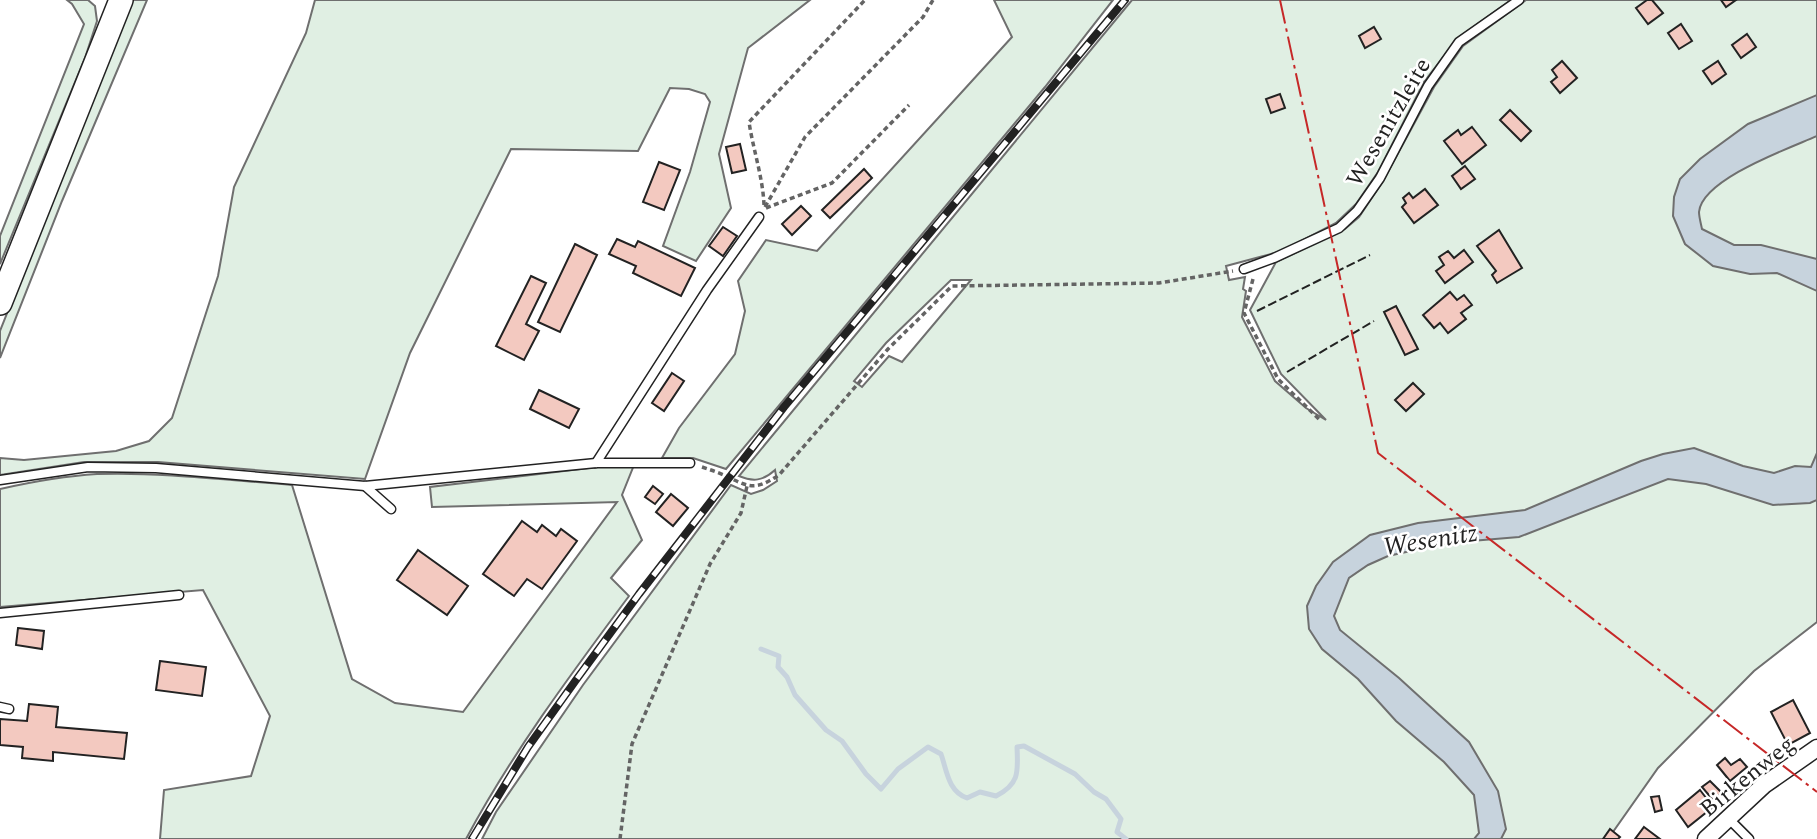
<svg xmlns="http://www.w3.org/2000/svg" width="1817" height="839" font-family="Spectral,serif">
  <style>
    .green { fill: #e0efe3; stroke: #6f6f6f; stroke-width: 2; fill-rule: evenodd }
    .water { fill: #c7d3dd; stroke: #6f6f6f; stroke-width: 2 }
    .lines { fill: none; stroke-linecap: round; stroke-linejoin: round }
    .stream { stroke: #c7d3dd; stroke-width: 5 }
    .building { fill: #f3c9c0; stroke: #222; stroke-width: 2 }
    .service-casing { stroke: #222; stroke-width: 11 }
    .minor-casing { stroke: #222; stroke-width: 19 }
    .secondary-casing { stroke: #222; stroke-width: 26 }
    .path { stroke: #646464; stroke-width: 3.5; stroke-dasharray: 5 3.5; stroke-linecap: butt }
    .service { stroke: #fff; stroke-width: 8 }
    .minor { stroke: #fff; stroke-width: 16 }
    .secondary { stroke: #fff; stroke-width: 23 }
    .rail-casing { stroke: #222; stroke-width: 8 }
    .rail { stroke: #fff; stroke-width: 5; stroke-dasharray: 16; stroke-linecap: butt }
    .fence { stroke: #222; stroke-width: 2; stroke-dasharray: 9 3.5; stroke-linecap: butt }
    .power { stroke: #c62828; stroke-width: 2; stroke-dasharray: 24 5 3.5 5; stroke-linecap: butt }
    .labels { text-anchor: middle; stroke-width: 5; stroke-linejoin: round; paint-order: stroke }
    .street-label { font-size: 24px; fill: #222; stroke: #fff }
    .water-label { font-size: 26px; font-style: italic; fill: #222; stroke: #fff }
  </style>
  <rect width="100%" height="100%" fill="#fff"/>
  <g class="green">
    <path d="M67,0H88L95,6L97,21L85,58L0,264V236L84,24L72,4Z"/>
    <path d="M132,0H147L62,201L0,358V331Z"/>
    <path d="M315,0H810L748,48L719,154L731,208L696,261L663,246L690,172L710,102L705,94L689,89L670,88L638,151L511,149L410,353L365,479L158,462H84L0,475V458L24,460L116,451L149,441L172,418L218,276L234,187L306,33Z"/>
    <path d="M994,0H1113L1045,87L726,469L693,458H662L679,428L735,354L745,311L738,281L766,240L817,251L1012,37Z"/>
    <path d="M1132,0H1511L1458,38L1424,82L1378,172L1356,204L1336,223L1282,251L1226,266L1229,280L1245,277L1243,289L1246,291L1242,317L1275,381L1306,408L1326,420L1281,374L1250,310L1276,262L1345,229L1359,217L1383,181L1434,87L1463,46L1526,0H1817V622L1754,671L1658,768L1608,839H482L496,812L583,685L731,485L751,494L763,490L777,481L775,470C763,481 753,482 739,476ZM951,280H971L902,362L889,356L862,387L854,381L886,343Z"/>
    <path d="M614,465H634L622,495L642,540L611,578L629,596C571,674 512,753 466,839H160L164,790L251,776L270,716L203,590L0,607V489C31,482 64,476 97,474C162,472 227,480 292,485L352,679L395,703L463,712L617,502L432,507L430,487Z"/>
  </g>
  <g class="water">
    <path d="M1817,95V136C1790,148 1702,179 1699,212C1699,217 1701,224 1702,229L1734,245H1761L1817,259V291L1777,273L1750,274L1713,266L1685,244L1673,216L1674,197L1680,179L1700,159L1748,124Z"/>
    <path d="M1694,448L1743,466L1774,473L1795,466L1811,467L1817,453V500L1810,503L1773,505L1706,484L1668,479L1519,537L1447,543L1388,556L1368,565L1349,578L1334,616L1340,630L1399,678L1469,742L1498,791L1506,829L1501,839H1474L1479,833L1474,795L1444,762L1396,721L1358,679L1322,649L1309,629L1307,606L1316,586L1333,562L1370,535L1418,523L1525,510L1641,461L1663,454Z"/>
  </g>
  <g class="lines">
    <path class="stream" d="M761,649L779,656L778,667L787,677L795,695L826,730L842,741L866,774L881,789L898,769L928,747L941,754C947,771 948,791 967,798L980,792L996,796C1020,784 1018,771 1017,747L1024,746L1075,774L1094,792L1106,799L1121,819L1117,832L1126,839"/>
  </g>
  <g class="building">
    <path d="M1647,0H1652L1663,13L1648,24L1636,8Z"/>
    <path d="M1721,0H1736L1726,7Z"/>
    <path d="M1681,24L1692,41L1679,49L1668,33Z"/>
    <path d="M1374,27L1381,39L1365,48L1359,36Z"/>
    <path d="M1747,34L1756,47L1741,58L1732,45Z"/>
    <path d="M1562,61L1577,78L1560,93L1551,82L1557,77L1552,70Z"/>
    <path d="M1718,61L1726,74L1712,84L1703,71Z"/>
    <path d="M1280,94L1285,108L1271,113L1266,99Z"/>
    <path d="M1510,110L1531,131L1521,141L1500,120Z"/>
    <path d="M1472,127L1486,145L1462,164L1444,141L1458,130L1461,135Z"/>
    <path d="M740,144L746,170L732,173L726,147Z"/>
    <path d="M659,162L680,170L664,210L643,202Z"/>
    <path d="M1465,166L1475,179L1461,189L1452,176Z"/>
    <path d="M864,169L872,178L830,218L822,210Z"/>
    <path d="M1425,189L1438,205L1414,223L1402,207L1406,203L1403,198L1409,193L1413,198Z"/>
    <path d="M801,206L811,216L792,235L782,224Z"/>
    <path d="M723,227L737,236L723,256L709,246Z"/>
    <path d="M1499,230L1522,268L1497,283L1492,275L1496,271L1477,246Z"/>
    <path d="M617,239L635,247L638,241L695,268L681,296L633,273L636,266L609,254Z"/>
    <path d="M575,244L597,255L560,332L538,322Z"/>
    <path d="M1464,250L1473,262L1445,283L1436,271L1444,265L1439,257L1448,251L1454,258Z"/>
    <path d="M531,276L546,283L526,324L539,331L524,360L496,346Z"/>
    <path d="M1450,292L1457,300L1464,295L1472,305L1461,313L1466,319L1448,333L1440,323L1434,328L1423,315Z"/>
    <path d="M1396,306L1418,349L1405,355L1384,312Z"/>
    <path d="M672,373L684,381L664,411L652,403Z"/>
    <path d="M1413,383L1424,394L1406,411L1395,400Z"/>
    <path d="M539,390L579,409L569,428L530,409Z"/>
    <path d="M653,486L663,494L655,504L645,497Z"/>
    <path d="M671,494L688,508L673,526L656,512Z"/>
    <path d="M522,521L537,532L542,525L556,536L561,529L577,541L542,589L527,579L514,596L483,574Z"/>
    <path d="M418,550L468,586L447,615L397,580Z"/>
    <path d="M18,628L44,631L42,649L16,645Z"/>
    <path d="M160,661L206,667L202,696L156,690Z"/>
    <path d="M1793,700L1810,733L1788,745L1771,712Z"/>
    <path d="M29,704L58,707L56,727L127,733L124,759L53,752V761L22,758L23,747L0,745V719L27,721Z"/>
    <path d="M1725,758L1731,765L1740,759L1747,767L1730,781L1717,765Z"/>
    <path d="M1710,781L1722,793L1713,800L1702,787Z"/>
    <path d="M1700,790L1713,807L1688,827L1676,810Z"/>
    <path d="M1659,796L1662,810L1655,812L1651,797Z"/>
    <path d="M1644,827L1660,839H1635Z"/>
    <path d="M1610,829L1620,837L1618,839H1603Z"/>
  </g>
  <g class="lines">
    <g class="service-casing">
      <g id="service">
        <path d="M1244,269L1274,258L1339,228L1357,211L1380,178L1428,86L1459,42L1519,0"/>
        <path d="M596,463L707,290L759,217"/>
        <path d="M0,480L88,467L156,468L365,486L596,463H690"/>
        <path d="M365,486L391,509"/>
        <path d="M0,613L179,595"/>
        <path d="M0,707L9,709"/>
        <path d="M1728,818L1749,839"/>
      </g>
    </g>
    <g class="minor-casing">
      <path id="minor" d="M1706,839L1764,785L1817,748"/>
    </g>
    <g class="secondary-casing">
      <path id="secondary" d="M0,303L121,0"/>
    </g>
    <g class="path">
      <path d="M764,205C763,178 753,149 749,122L865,0"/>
      <path d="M765,207L805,137L923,17L933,0"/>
      <path d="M766,208L832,183L909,105"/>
      <path d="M1253,279L1244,313L1278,379L1321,421"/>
      <path d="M702,467C711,470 720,473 728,477C752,489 757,489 779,475L888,349L952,286L1159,283L1233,271"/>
      <path d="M620,839L632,744L710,564L741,513L747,486"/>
    </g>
    <use href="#service" class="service"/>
    <use href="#minor" class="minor"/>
    <use href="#secondary" class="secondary"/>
    <g class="rail-casing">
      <path id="rail" d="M472,839L528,747L576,680L639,594L784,407L1125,0"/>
    </g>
    <use href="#rail" class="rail"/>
    <g class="fence">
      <path d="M1257,311L1370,255"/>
      <path d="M1287,372L1374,321"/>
    </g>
    <path class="power" d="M1280,0L1378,453L1817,792"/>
  </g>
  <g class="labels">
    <g class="street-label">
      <text transform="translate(1388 122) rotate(-60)" y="8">Wesenitzleite</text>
      <text transform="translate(1747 776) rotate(-39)" y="8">Birkenweg</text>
    </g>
    <g class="water-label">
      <text transform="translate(1430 539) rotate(-9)" y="9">Wesenitz</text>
    </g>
  </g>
</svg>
